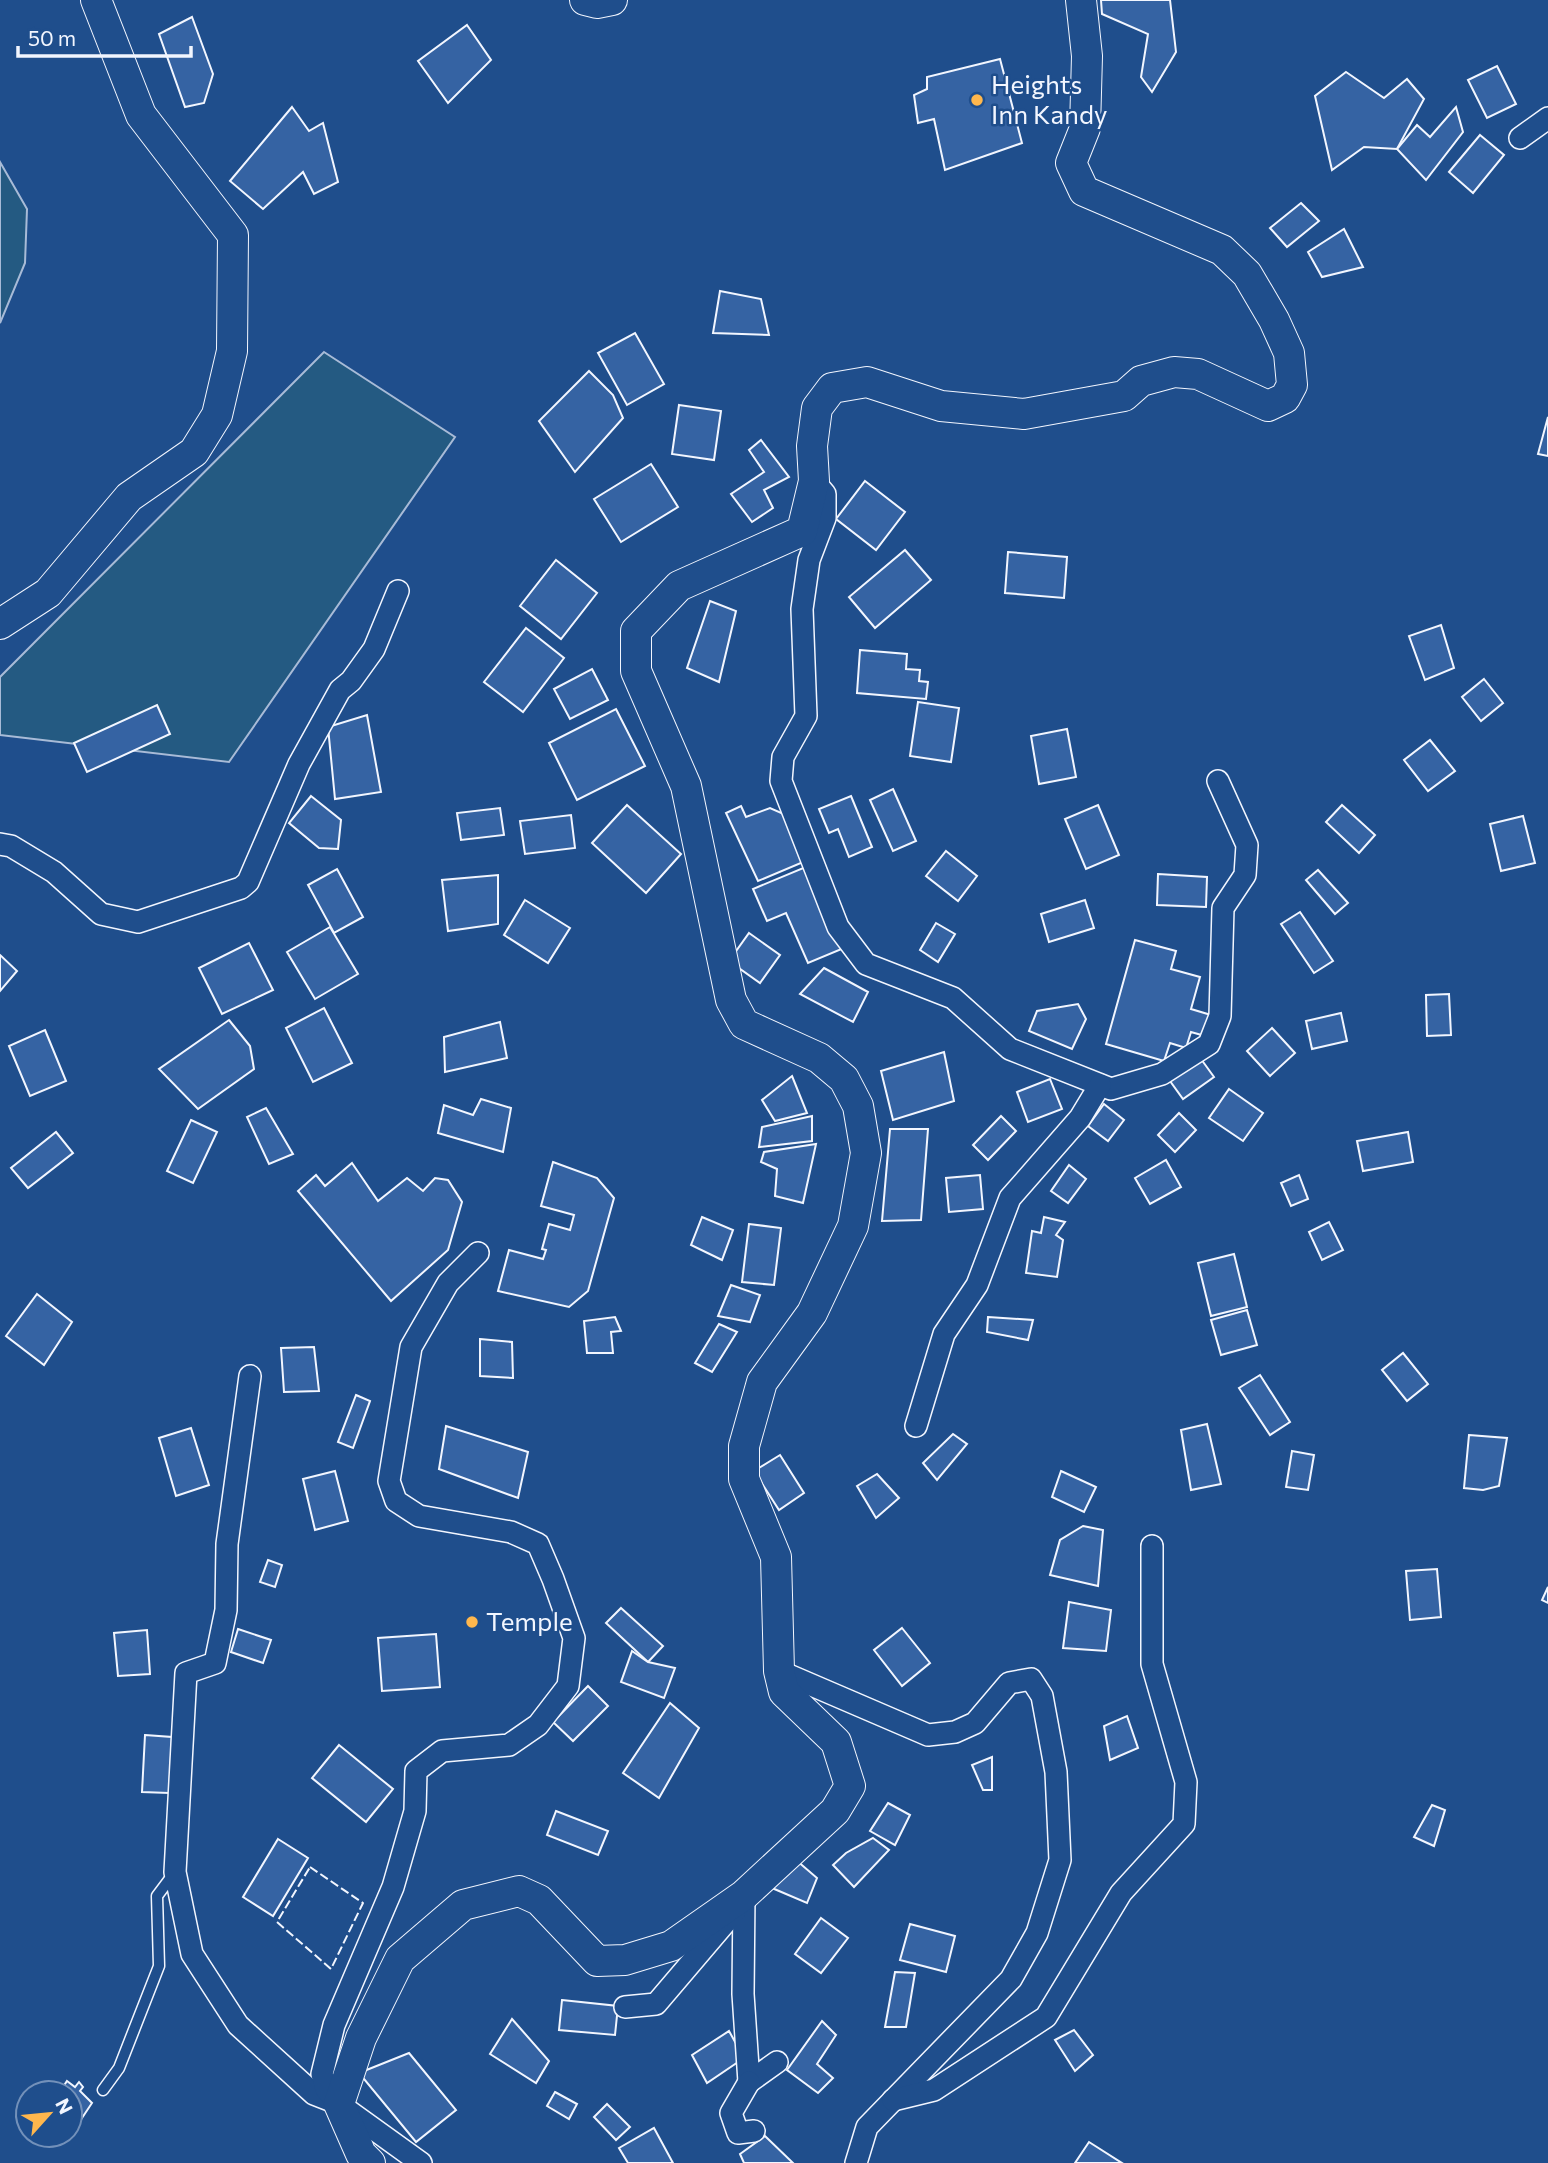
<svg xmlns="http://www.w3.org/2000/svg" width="1548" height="2163" font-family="Commissioner,sans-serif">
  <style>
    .green { fill: #245a82; stroke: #a8bbd7; stroke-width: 2 }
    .building { fill: #3563a3; stroke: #f2f6ff; stroke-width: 2 }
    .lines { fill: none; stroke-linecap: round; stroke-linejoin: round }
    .lane-casing { stroke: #f2f6ff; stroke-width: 13 }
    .street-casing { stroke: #f2f6ff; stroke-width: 24 }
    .secondary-casing { stroke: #f2f6ff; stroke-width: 32 }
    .lane { stroke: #1f4e8c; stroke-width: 10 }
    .street { stroke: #1f4e8c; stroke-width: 21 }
    .secondary { stroke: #1f4e8c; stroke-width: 30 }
    .fence { stroke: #f2f6ff; stroke-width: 2; stroke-dasharray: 9 3.5; stroke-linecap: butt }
    .poi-dot { fill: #ffb74d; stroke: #1f4e8c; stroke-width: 2.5 }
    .labels { text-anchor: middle; stroke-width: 5; stroke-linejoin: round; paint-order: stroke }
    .poi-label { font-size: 26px; fill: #f2f6ff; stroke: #1f4e8c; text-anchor: start }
  </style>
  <rect width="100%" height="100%" fill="#1f4e8c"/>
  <g class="green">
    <path d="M0,162L27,209L25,263L0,323Z"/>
    <path d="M324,352L455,437L229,762L0,735V677Z"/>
  </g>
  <g class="building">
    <path d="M1101,0H1170L1176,52L1152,92L1141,77L1148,34L1102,14Z"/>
    <path d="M192,17L213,74L204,103L185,107L159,34Z"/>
    <path d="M467,25L491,60L448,103L418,61Z"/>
    <path d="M1000,59L1022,143L945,170L934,119L918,123L914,95L927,89V77Z"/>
    <path d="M1497,66L1516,104L1487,118L1468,80Z"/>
    <path d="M1346,72L1384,98L1407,79L1424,99L1397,149L1364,147L1332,170L1315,96Z"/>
    <path d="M292,107L309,131L323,123L338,182L314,194L303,172L263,209L230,181Z"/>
    <path d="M1456,107L1463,132L1426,180L1397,149L1417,125L1430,137Z"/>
    <path d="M1480,135L1504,155L1473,193L1449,172Z"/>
    <path d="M1301,203L1319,221L1287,247L1270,228Z"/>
    <path d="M1344,229L1363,267L1322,277L1308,252Z"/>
    <path d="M720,291L761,299L769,335L713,333Z"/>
    <path d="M635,333L664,384L627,405L598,353Z"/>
    <path d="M589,371L613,395L623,418L575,472L539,421Z"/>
    <path d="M679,405L721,411L714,460L672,454Z"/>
    <path d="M1548,417V456L1538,454Z"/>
    <path d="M761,440L789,477L764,490L773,508L752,522L731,494L764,472L749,450Z"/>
    <path d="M651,464L678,507L621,542L594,499Z"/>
    <path d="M865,481L905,512L876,550L836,519Z"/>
    <path d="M905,550L931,580L875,628L849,597Z"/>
    <path d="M1008,552L1067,557L1064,598L1005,593Z"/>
    <path d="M556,560L597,593L561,639L520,606Z"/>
    <path d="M710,601L736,611L719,682L687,668Z"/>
    <path d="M1441,625L1454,668L1425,680L1409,636Z"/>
    <path d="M526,628L564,658L523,712L484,682Z"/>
    <path d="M860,650L907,654L906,669L920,670L919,681L928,682L926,699L857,693Z"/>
    <path d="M592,669L608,700L570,719L554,689Z"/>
    <path d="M1484,679L1503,703L1481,721L1462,697Z"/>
    <path d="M918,702L959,708L951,762L910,756Z"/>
    <path d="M157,705L170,734L87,772L74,743Z"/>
    <path d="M616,709L645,766L577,800L549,743Z"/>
    <path d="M367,715L381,792L335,799L328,727Z"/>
    <path d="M1067,729L1076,777L1039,784L1031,736Z"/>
    <path d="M1430,740L1455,771L1428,791L1404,760Z"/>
    <path d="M893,789L916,841L893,851L870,800Z"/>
    <path d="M311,796L341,820L338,849L319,848L289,823Z"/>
    <path d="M851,796L872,847L849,857L838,829L829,833L819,809Z"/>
    <path d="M627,805L681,854L646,893L592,843Z"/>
    <path d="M1098,805L1119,855L1086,869L1065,819Z"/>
    <path d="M1342,805L1375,835L1359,853L1326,822Z"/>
    <path d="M741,806L746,817L770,808L786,815L808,860L758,881L726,813Z"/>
    <path d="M500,808L504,835L461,840L457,813Z"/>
    <path d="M571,815L575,848L525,854L520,821Z"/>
    <path d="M1523,816L1535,863L1501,871L1490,824Z"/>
    <path d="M946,851L977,876L958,901L926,876Z"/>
    <path d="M808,866L844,948L808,963L786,913L767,921L753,889Z"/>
    <path d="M337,869L363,917L334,933L308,885Z"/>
    <path d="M1318,870L1348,903L1335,914L1306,880Z"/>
    <path d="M1158,874L1207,877L1206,907L1157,905Z"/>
    <path d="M498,875V924L448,931L442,880Z"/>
    <path d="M525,900L570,928L548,963L504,935Z"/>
    <path d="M1085,900L1094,928L1049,942L1041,914Z"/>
    <path d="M1300,912L1333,961L1314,973L1281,924Z"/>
    <path d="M936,923L955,934L938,962L920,950Z"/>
    <path d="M330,927L358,974L315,999L287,952Z"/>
    <path d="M749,933L780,955L760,983L729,961Z"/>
    <path d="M1135,940L1176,951L1171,969L1200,977L1191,1009L1211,1015L1205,1036L1191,1032L1186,1048L1170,1043L1164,1061L1106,1044Z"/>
    <path d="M249,943L273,990L222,1014L199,968Z"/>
    <path d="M0,955L17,971L0,991Z"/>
    <path d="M824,968L868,992L853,1022L800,994Z"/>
    <path d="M1449,994L1451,1035L1427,1036L1426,995Z"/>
    <path d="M1078,1004L1086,1019L1072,1049L1029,1031L1037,1011Z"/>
    <path d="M324,1008L352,1063L313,1082L286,1028Z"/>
    <path d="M1341,1013L1347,1041L1312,1049L1306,1021Z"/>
    <path d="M229,1020L250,1046L254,1069L198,1109L159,1069Z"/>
    <path d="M500,1022L507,1058L445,1072L444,1037Z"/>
    <path d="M1272,1028L1295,1053L1270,1076L1247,1051Z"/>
    <path d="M45,1030L66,1081L30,1096L9,1046Z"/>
    <path d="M944,1052L954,1101L893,1120L881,1071Z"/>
    <path d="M1201,1059L1214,1077L1183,1099L1170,1081Z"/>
    <path d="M792,1076L807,1113L775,1121L762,1100Z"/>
    <path d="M1050,1079L1062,1109L1028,1122L1017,1092Z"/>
    <path d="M1229,1089L1263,1113L1243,1141L1209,1118Z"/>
    <path d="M481,1099L511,1108L503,1152L438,1133L444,1105L473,1115Z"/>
    <path d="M1104,1104L1124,1120L1108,1141L1088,1126Z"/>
    <path d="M266,1108L293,1154L269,1164L247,1117Z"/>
    <path d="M1179,1113L1196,1130L1175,1152L1158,1135Z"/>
    <path d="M812,1116V1141L759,1147L762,1127Z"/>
    <path d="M1001,1116L1016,1131L988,1160L973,1145Z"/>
    <path d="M191,1120L217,1132L193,1183L167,1171Z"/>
    <path d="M890,1129H928L921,1220L882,1221Z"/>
    <path d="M56,1132L73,1153L28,1188L11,1168Z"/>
    <path d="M1408,1132L1413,1162L1363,1171L1357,1141Z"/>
    <path d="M816,1144L803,1203L775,1196L777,1169L761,1162L764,1152Z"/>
    <path d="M1166,1160L1181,1187L1150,1204L1135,1178Z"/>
    <path d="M553,1162L597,1178L614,1198L588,1291L569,1307L498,1291L509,1250L543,1259L546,1250L542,1249L549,1224L570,1230L574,1215L541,1206Z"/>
    <path d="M352,1163L378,1201L407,1178L423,1191L435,1178L448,1180L462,1202L448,1250L391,1301L298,1191L316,1175L325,1186Z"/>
    <path d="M1069,1165L1086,1179L1068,1203L1051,1191Z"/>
    <path d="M980,1175L983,1209L949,1212L946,1178Z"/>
    <path d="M1299,1175L1308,1199L1291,1206L1281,1183Z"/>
    <path d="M702,1217L733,1230L722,1260L691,1245Z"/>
    <path d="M1044,1217L1065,1222L1056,1235L1063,1240L1057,1277L1026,1273L1032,1231L1041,1233Z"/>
    <path d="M1329,1222L1343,1250L1322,1260L1309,1232Z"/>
    <path d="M749,1224L781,1228L774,1285L742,1282Z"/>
    <path d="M1234,1254L1247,1307L1211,1316L1198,1263Z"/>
    <path d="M731,1285L760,1295L750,1322L718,1316Z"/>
    <path d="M37,1294L72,1322L44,1365L6,1336Z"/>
    <path d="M1247,1310L1257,1345L1221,1355L1211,1320Z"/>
    <path d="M615,1317L621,1331L611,1332L613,1353H587L584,1321Z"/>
    <path d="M988,1317L1033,1320L1028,1340L987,1332Z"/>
    <path d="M719,1324L737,1332L712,1372L695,1363Z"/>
    <path d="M480,1339L512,1342L513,1378L480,1376Z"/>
    <path d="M314,1347L319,1391L284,1392L281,1348Z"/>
    <path d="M1403,1353L1428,1384L1407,1401L1382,1370Z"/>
    <path d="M1260,1375L1290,1422L1270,1435L1239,1388Z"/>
    <path d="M356,1395L370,1401L353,1448L338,1442Z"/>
    <path d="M1207,1424L1221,1484L1191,1490L1181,1430Z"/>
    <path d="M446,1426L528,1452L518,1498L439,1469Z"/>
    <path d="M191,1428L209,1485L176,1496L159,1438Z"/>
    <path d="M953,1434L967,1444L937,1480L923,1463Z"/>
    <path d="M1469,1435L1507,1438L1499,1486L1483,1490L1464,1488Z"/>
    <path d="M1292,1451L1314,1455L1308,1490L1286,1487Z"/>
    <path d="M780,1455L804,1493L779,1510L754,1471Z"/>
    <path d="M335,1471L348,1521L315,1530L303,1479Z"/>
    <path d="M1061,1471L1096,1487L1084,1512L1052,1497Z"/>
    <path d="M877,1474L899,1498L876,1518L857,1486Z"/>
    <path d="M1083,1526L1103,1530L1098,1586L1050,1575L1060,1540Z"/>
    <path d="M268,1560L282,1565L275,1587L260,1582Z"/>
    <path d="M1437,1569L1441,1617L1410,1620L1406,1571Z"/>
    <path d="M1548,1587V1603L1542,1600Z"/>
    <path d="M1069,1602L1111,1610L1106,1651L1063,1648Z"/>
    <path d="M621,1608L663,1646L648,1662L606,1623Z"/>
    <path d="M902,1628L930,1663L902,1686L874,1650Z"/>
    <path d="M238,1629L271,1640L263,1663L231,1652Z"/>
    <path d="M147,1630L150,1674L118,1676L114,1633Z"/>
    <path d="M436,1634L440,1687L382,1691L378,1638Z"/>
    <path d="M632,1651L648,1662L675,1668L664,1698L621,1682Z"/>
    <path d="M588,1686L608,1706L573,1741L553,1722Z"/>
    <path d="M670,1703L699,1728L659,1798L623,1773Z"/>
    <path d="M1127,1716L1138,1748L1110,1760L1104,1726Z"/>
    <path d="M145,1735L172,1737L169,1793L142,1792Z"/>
    <path d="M339,1745L393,1789L366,1822L312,1778Z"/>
    <path d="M992,1757V1790H983L972,1765Z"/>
    <path d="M888,1803L910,1815L895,1845L870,1831Z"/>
    <path d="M1432,1805L1445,1810L1434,1846L1414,1837Z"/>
    <path d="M556,1811L608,1831L598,1855L547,1835Z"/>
    <path d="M873,1838L889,1850L854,1887L833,1865L846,1853Z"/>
    <path d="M278,1839L308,1858L273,1916L243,1897Z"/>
    <path d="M796,1860L817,1878L807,1903L772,1888Z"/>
    <path d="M821,1918L848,1938L821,1973L795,1954Z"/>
    <path d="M910,1924L955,1936L946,1972L900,1960Z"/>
    <path d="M895,1972L915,1973L906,2027H885Z"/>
    <path d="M562,2000L618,2006L615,2035L559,2030Z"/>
    <path d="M512,2019L549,2061L536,2083L490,2054Z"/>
    <path d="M822,2021L836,2035L817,2064L833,2078L818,2093L787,2070Z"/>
    <path d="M1074,2030L1093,2055L1075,2071L1055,2040Z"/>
    <path d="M729,2031L744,2058L707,2083L692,2055Z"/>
    <path d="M409,2053L456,2110L416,2142L359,2073Z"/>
    <path d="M67,2081L75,2087L79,2082L83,2087L80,2091L92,2103L70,2136L68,2135H70V2093H59Z"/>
    <path d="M555,2092L577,2104L569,2119L547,2106Z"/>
    <path d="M607,2104L630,2127L616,2140L594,2117Z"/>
    <path d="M654,2128L673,2163H628L619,2148Z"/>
    <path d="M765,2136L793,2163H744L740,2154Z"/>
    <path d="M1089,2142L1122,2163H1075Z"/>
  </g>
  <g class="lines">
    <g class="lane-casing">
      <path id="lane" d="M103,2090L119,2068L159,1966L157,1896L175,1872"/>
    </g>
    <g class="street-casing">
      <g id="street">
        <path d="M1520,138L1548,118"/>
        <path d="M814,481L825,494V518L809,560L802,609L806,716L783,757L781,781L838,927L866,964L953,998L1010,1049L1111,1089L1162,1074L1209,1044L1220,1016L1223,908L1245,875L1247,845L1218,781"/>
        <path d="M0,844L11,846L54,872L101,914L138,922L241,888L248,882L299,764L340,690L351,681L374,649L398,591"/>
        <path d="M250,1376L227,1544L226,1610L215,1663L186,1673L175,1872L192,1954L238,2025L314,2094L337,2103"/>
        <path d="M916,1426L944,1334L977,1285L1010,1198L1080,1118L1100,1085"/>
        <path d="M779,1671L928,1735L955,1732L975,1723L1009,1683L1031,1679L1042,1696L1056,1772L1060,1860L1037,1933L1011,1979L867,2127L856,2163"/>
        <path d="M744,1895L743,1994L749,2082L777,2062"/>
        <path d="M625,2007L656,2004L736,1910"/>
        <path d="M749,2082L731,2113L738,2133L754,2131"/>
        <path d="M893,2100L934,2090L1046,2017L1121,1893L1184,1824L1186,1782L1152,1664V1546"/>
        <path d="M421,2163L339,2104L326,2089L322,2074L334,2025L393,1887L415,1811L416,1771L442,1751L509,1745L538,1725L568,1686L574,1638L553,1579L538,1544L511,1532L419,1516L396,1501L389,1481L411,1347L448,1283L478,1253"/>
      </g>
    </g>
    <g class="secondary-casing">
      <g id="secondary">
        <path d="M585,0L597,3L612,0"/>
        <path d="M0,624L48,593L129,497L194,452L217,415L232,351L233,235L141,115L96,0"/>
        <path d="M370,2163L361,2154L339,2104L361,2038L400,1959L463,1905L519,1891L539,1900L597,1961L625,1960L671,1946L744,1895L835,1811L850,1786L836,1742L784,1692L779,1671L776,1557L744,1479V1446L762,1382L812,1313L853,1226L866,1153L858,1106L844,1079L819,1058L744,1024L731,1000L686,786L636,671V631L679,586L802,531L814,481L812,446L817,408L832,388L867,382L941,406L1024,414L1124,396L1141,381L1174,372L1198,374L1268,406L1285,398L1292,385L1289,353L1274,320L1247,274L1222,250L1084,191L1071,163L1085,128L1087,56L1081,0"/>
      </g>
    </g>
    <use href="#lane" class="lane"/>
    <use href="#street" class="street"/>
    <use href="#secondary" class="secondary"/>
    <path class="fence" d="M310,1867L363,1903L331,1969L277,1922Z"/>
  </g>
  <g class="poi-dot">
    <circle cx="977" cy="100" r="7"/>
    <circle cx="472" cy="1622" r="7"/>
  </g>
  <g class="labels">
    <g class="poi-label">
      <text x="991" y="94">Heights<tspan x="991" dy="30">Inn Kandy</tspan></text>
      <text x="486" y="1631">Temple</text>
    </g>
  </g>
  <g transform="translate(49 2114) rotate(63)"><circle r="33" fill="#1f4e8c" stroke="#7391ba" stroke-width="2"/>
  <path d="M0-5L12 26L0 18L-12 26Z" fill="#ffb74d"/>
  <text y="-10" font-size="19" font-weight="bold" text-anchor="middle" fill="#f2f6ff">N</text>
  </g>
  <path d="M18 46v10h173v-10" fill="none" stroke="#f2f6ff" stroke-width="3.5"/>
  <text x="28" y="46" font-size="21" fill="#f2f6ff" stroke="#1f4e8c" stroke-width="5" paint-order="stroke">50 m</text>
</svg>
